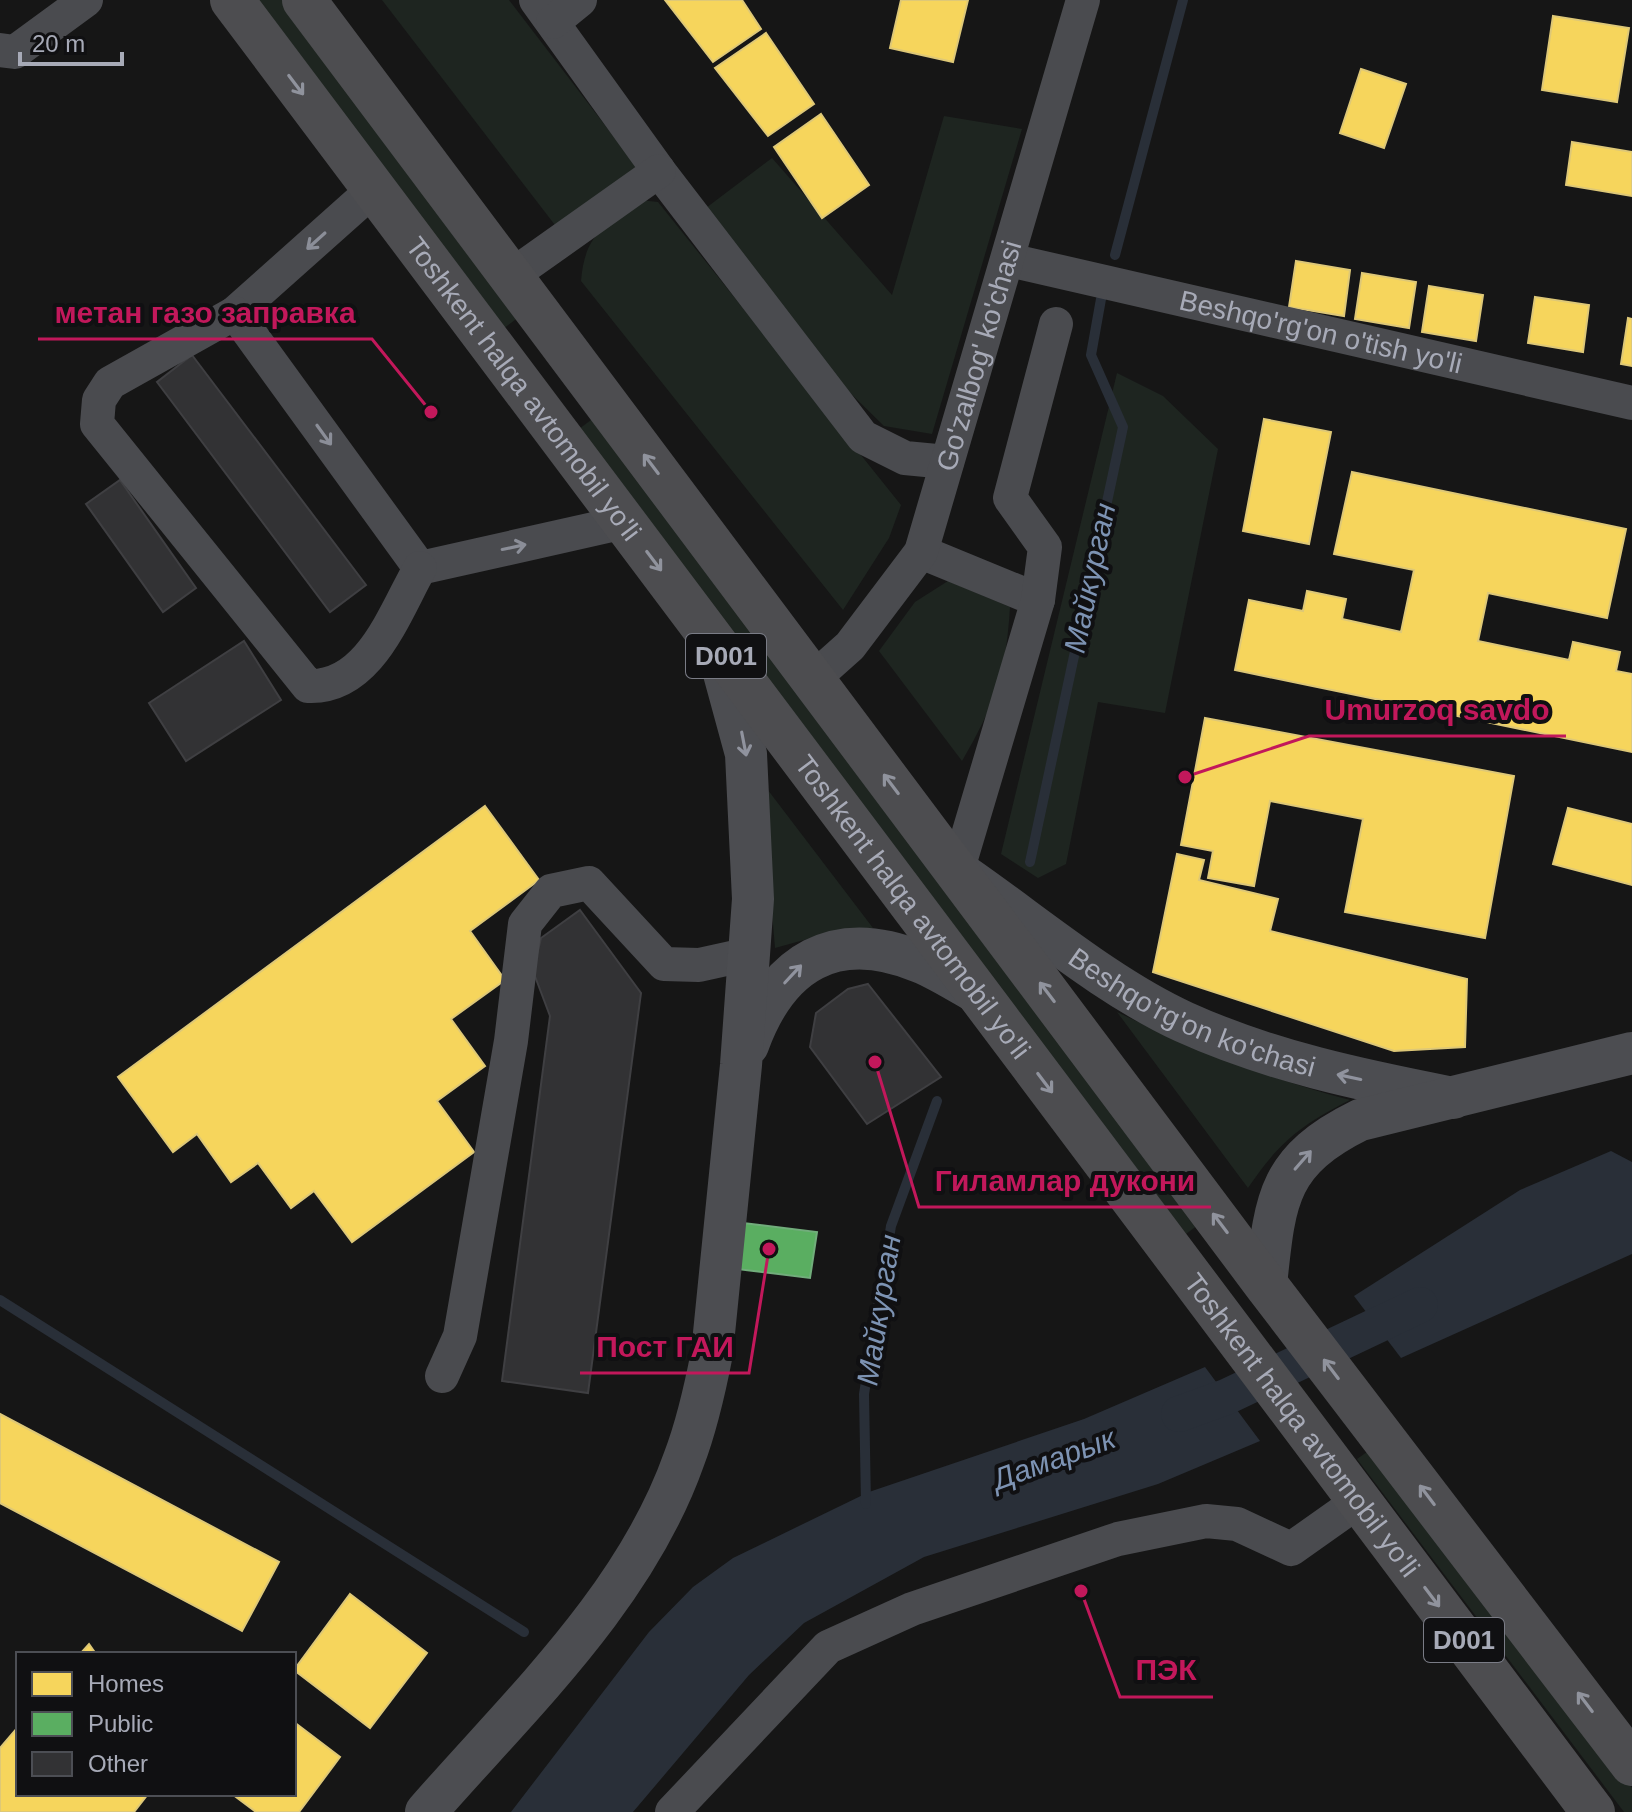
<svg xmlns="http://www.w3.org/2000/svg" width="1632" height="1812" font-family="Arial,sans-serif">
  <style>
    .green { fill: #1e2520 }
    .water { fill: #292f38 }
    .homes { fill: #f6d55c; stroke: #dec877; stroke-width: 2 }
    .public { fill: #5aae61; stroke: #71ad7b; stroke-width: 2 }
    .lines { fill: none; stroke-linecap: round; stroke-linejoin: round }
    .stream { stroke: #292f38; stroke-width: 10 }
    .canal { stroke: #292f38; stroke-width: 36 }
    .building { fill: #323234; stroke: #3f3f42; stroke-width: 2 }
    .minor { stroke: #4a4b4f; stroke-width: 34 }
    .major { stroke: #4c4d51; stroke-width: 42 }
    .highway { stroke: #4d4d50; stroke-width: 44 }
    .oneway { stroke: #90939d }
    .oneway2 { stroke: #8b8e98 }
    .oneway3 { stroke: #90939e }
    .labels { text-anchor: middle; stroke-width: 8; stroke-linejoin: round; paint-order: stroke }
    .shield { fill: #101012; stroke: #7a7c86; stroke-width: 2 }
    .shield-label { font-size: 26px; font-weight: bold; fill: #a7aab7 }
    .street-label { font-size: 28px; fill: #a7aab7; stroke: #101012 }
    .water-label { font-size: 30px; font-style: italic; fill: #7d93b3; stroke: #101012 }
    .leader { fill: none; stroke: #c2185b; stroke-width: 3 }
    .callout-dot { fill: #c2185b; stroke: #101012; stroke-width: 3 }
    .callout-label { font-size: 30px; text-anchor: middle; font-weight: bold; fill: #c2185b; stroke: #101012; stroke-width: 8; stroke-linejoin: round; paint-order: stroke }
  </style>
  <rect width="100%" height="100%" fill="#161616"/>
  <g class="green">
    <path d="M255,0H288L524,313L503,329Z"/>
    <path d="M382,0H509L637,167L558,229Z"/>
    <path d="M944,116L1022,129L932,434L884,426L832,375L702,211L772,158L892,295Z"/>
    <path d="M640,200L658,202L901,505L889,538L843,610L581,281C585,233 604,228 640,200Z"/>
    <path d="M1117,373L1163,396L1218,449L1165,713L1098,702L1066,864L1038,878L1001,854Z"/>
    <path d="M595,417L1202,1222L1186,1234L579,429Z"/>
    <path d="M948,581L1010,607C1006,673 995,704 962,761L879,651L915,602Z"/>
    <path d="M761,781L873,928L822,935L775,948Z"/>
    <path d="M1117,1012C1193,1048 1268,1078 1350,1100C1302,1124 1278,1143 1248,1188Z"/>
    <path d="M1374,1447L1632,1788V1812H1624L1357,1459Z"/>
  </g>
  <g class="water">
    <path d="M1611,1151L1632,1162V1254L1401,1358L1354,1296L1520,1190Z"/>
    <path d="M1205,1367L1260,1441L1158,1484L924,1557L804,1623L749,1675L633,1812H511L649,1632L693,1587L733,1558L869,1492L1084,1419Z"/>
  </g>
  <g class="homes">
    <path d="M665,0H742L761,29L713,62Z"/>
    <path d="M901,0H968L953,62L890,48Z"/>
    <path d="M1553,16L1629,28L1617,102L1542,90Z"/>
    <path d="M766,33L814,104L768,136L715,68Z"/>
    <path d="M1361,69L1406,84L1384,148L1340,133Z"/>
    <path d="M821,114L869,185L822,218L774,147Z"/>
    <path d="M1572,142L1632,152V196L1566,185Z"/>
    <path d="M1296,261L1350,270L1344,316L1289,307Z"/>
    <path d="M1362,273L1416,282L1409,328L1355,319Z"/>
    <path d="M1429,286L1483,295L1476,341L1422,332Z"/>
    <path d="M1535,297L1589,305L1583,352L1528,343Z"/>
    <path d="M1628,318L1632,319V366L1621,364Z"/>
    <path d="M1264,419L1331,432L1309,544L1243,531Z"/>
    <path d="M1352,472L1626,529L1607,618L1488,593L1478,641L1569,660L1573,642L1620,652L1616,671L1632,674V752L1235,670L1249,600L1303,611L1307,591L1346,599L1342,619L1401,632L1414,570L1334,554Z"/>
    <path d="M1205,718L1514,776L1485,938L1345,912L1363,819L1270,801L1254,886L1208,878L1213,851L1181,845Z"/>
    <path d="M485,806L539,880L470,931L505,980L451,1019L485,1066L437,1101L474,1152L352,1242L314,1191L291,1208L258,1163L231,1182L197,1134L173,1152L118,1077Z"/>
    <path d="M1568,808L1632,824V885L1553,864Z"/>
    <path d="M1177,854L1204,860L1199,880L1278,899L1270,931L1467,979L1465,1047L1394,1051L1153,972Z"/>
    <path d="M0,1414L279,1562L242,1631L0,1503Z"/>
    <path d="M350,1594L427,1653L370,1728L294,1670Z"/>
    <path d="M89,1644L96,1654H80Z"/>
    <path d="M294,1722L340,1757L299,1812H256L232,1794H294Z"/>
    <path d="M18,1727V1794H148L134,1812H0V1748Z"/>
  </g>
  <path class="public" d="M743,1223L817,1232L810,1278L737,1269Z"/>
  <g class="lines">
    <g class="stream">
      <path d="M1115,255L1183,0"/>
      <path d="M1030,862L1123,427L1091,355L1101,299"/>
      <path d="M0,1300L524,1632"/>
      <path d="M866,1504L864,1394L891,1226L937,1101"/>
    </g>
    <path class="canal" d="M1179,1414L1226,1397L1420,1305"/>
  </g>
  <g class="building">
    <path d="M192,355L366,585L330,612L157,382Z"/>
    <path d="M120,480L196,588L163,612L86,504Z"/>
    <path d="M244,641L281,700L186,761L149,703Z"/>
    <path d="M580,910L641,993L588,1393L502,1381L550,1016L533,971L541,938Z"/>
    <path d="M868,984L941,1077L867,1124L810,1047L816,1013L848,989Z"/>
  </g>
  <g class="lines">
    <g class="minor">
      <path d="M536,0L659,171L863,437L905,458L947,462"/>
      <path d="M553,22L580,0"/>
      <path d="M0,50L15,52L86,0"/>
      <path d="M374,189L235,313L420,568L625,522"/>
      <path id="s1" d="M1009,260L1632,403"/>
      <path d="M511,276L659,171"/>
      <path d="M235,313L110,383L99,400L97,424L308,686C369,689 394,614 420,568"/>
      <path d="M921,552L1038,600"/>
      <path id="s2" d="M813,679L850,646L921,552L1083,0"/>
      <path d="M957,872L1038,600L1045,547L1010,498L1056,324"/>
      <path d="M442,1376L460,1336L511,1041L525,924L551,891L589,883L664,964L699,965L749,954"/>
      <path d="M672,1812L828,1647L912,1609L1118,1539L1206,1521L1237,1524L1291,1549L1359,1501"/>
    </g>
    <g class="major">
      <path id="s3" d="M966,877C1035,925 1108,987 1184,1022C1270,1061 1361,1080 1453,1098"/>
      <path d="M748,1045C778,962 835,927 920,962C940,970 960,983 979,994"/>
      <path d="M1266,1285C1275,1199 1277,1161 1360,1120L1632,1053"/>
      <path d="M426,1812C520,1704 635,1598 684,1459C697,1425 705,1389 712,1353L741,1065L753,899L746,754L719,655"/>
    </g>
    <g class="highway">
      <path id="s4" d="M232,0L1593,1812"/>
      <path d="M304,0L1266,1285L1632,1764"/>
    </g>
  </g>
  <defs><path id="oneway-shaft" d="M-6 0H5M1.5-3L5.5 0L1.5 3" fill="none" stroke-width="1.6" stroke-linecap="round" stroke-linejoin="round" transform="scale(2)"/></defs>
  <g class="oneway">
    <use href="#oneway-shaft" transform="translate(296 85) rotate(53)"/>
    <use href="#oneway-shaft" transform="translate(651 464) rotate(-127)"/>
    <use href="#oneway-shaft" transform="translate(654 561) rotate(53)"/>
    <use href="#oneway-shaft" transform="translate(891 784) rotate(-127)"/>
    <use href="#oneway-shaft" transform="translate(1047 992) rotate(-127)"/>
    <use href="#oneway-shaft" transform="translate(1045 1083) rotate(53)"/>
    <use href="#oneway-shaft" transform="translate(1220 1223) rotate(-127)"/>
    <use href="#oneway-shaft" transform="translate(1331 1369) rotate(-127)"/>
    <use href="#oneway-shaft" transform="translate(1427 1495) rotate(-127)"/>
    <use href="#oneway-shaft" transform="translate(1432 1597) rotate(53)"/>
    <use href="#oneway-shaft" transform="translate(1585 1702) rotate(-127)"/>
  </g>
  <g class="oneway2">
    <use href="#oneway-shaft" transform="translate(316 241) rotate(138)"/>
    <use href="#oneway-shaft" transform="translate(324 435) rotate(54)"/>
    <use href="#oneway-shaft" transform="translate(514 547) rotate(-12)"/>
  </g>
  <g class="oneway3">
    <use href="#oneway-shaft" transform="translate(744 744) rotate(79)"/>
    <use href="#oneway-shaft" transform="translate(793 974) rotate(-47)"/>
    <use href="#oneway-shaft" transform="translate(1349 1077) rotate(-168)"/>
    <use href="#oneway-shaft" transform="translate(1303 1160) rotate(-49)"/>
  </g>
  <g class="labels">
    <g class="shield">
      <rect x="686" y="634" width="80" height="44" rx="6"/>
      <rect x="1424" y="1618" width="80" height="44" rx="6"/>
    </g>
    <g class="shield-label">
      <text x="726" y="665">D001</text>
      <text x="1464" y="1649">D001</text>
    </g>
    <g class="street-label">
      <text dy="10" stroke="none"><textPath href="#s1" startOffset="320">Beshqo'rg'on o'tish yo'li</textPath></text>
      <text dy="10" stroke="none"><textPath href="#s2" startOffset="372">Go'zalbog' ko'chasi</textPath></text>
      <text dy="10" stroke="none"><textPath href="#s4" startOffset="486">Toshkent halqa avtomobil yo'li</textPath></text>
      <text dy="10" stroke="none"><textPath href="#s4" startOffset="1134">Toshkent halqa avtomobil yo'li</textPath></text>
      <text dy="10" stroke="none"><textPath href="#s3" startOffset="266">Beshqo'rg'on ko'chasi</textPath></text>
      <text dy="10" stroke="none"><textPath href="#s4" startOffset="1782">Toshkent halqa avtomobil yo'li</textPath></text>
    </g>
    <g class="water-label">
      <text transform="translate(1090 578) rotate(-78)" y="10">Майкурган</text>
      <text transform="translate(879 1310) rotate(-81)" y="10">Майкурган</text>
      <text transform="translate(1054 1459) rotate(-20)" y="10">Дамарык</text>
    </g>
  </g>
  <path class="leader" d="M431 412L372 339H38M1185 777L1309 736H1566M875 1062L919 1207H1211M769 1249L749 1373H580M1081 1591L1120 1697H1213"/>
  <g class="callout-dot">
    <circle cx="431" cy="412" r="8"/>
    <circle cx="1185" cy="777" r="8"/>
    <circle cx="875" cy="1062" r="8"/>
    <circle cx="769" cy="1249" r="8"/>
    <circle cx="1081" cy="1591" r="8"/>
  </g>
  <g class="callout-label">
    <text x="205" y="323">метан газо заправка</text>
    <text x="1437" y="720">Umurzoq savdo</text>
    <text x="1065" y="1191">Гиламлар дукони</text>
    <text x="665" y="1357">Пост ГАИ</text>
    <text x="1166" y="1680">ПЭК</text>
  </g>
  <rect x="16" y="1652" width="280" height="144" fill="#101012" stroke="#4c4e54" stroke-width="2"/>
  <rect x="32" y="1672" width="40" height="24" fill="#f6d55c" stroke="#4c4e54" stroke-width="2"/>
  <text x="88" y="1692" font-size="24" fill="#a7aab7">Homes</text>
  <rect x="32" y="1712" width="40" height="24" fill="#5aae61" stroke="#4c4e54" stroke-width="2"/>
  <text x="88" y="1732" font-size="24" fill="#a7aab7">Public</text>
  <rect x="32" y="1752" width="40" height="24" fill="#323234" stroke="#4c4e54" stroke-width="2"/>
  <text x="88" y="1772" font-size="24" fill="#a7aab7">Other</text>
  <path d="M20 52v12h102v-12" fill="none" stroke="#a7aab7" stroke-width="4"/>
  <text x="32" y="52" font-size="24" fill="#a7aab7" stroke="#101012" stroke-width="6" paint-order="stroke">20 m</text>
</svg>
